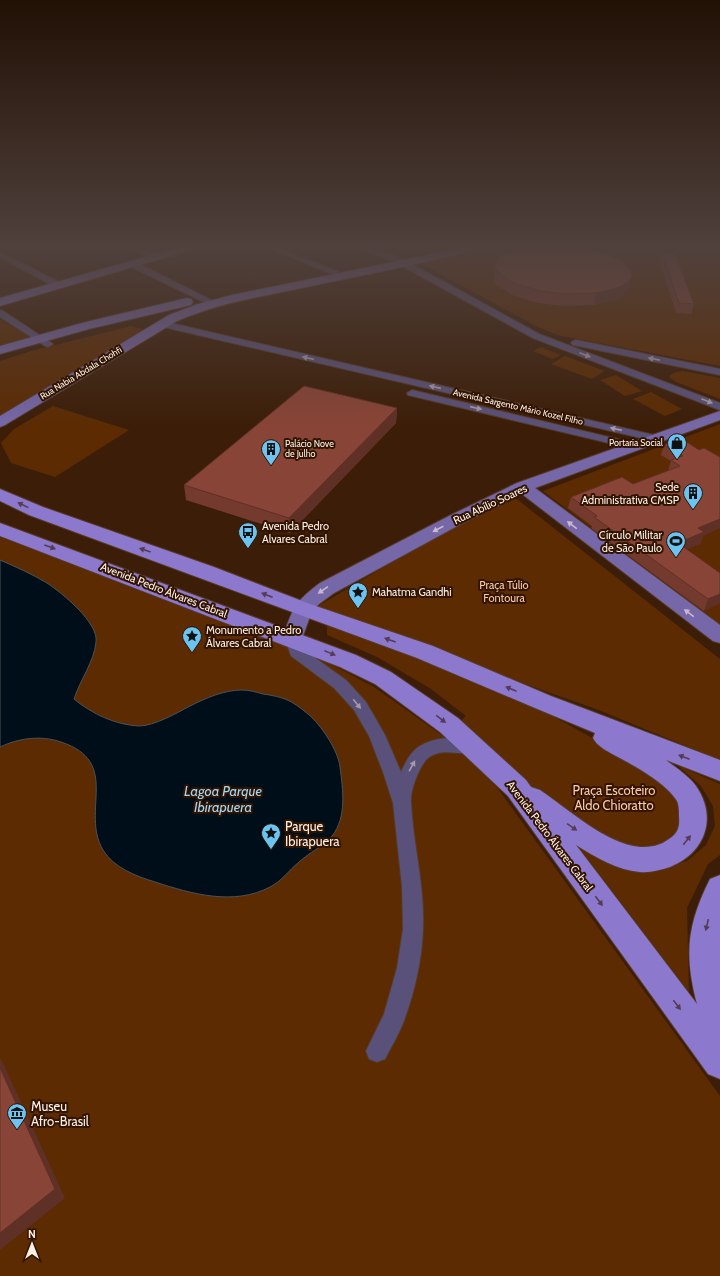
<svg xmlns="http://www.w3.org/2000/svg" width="720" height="1276" font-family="Cabin,sans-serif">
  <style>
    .green { fill: #5c2b02 }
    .water { fill: #000e19; stroke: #4c5257 }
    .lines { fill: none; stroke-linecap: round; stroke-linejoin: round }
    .street-casing { stroke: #573b27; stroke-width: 2 }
    .secondary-casing { stroke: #573b27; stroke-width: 2 }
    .primary-casing { stroke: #573b27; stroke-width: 2 }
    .street { fill: #5a517a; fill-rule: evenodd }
    .secondary { fill: #7667a9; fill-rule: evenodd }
    .primary { fill: #8c78cd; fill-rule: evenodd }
    .wall { fill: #753a2e }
    .shaded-wall { fill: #5f3026 }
    .building { fill: #884436; stroke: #5f3026 }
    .oneway { fill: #a499ab }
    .oneway2 { fill: #553c52 }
    .oneway3 { fill: #c8b9ce }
    .labels { text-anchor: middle; stroke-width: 4; stroke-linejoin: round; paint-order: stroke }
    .far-street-label { font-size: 9px; fill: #fef0e7; stroke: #311400 }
    .far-poi-label { font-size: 9px; fill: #fef0e7; stroke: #311400; text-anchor: end }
    .poi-label { font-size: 11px; fill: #fef0e7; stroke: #311400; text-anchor: start }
    .street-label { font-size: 11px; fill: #fef0e7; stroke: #311400 }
    .park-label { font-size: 11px; fill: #fcc9aa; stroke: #311400 }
    .near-park-label { font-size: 13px; fill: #fcc9aa; stroke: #311400 }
    .near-poi-label { font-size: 13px; fill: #fef0e7; stroke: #311400; text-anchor: start }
    .near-water-label { font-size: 14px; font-style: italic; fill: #a1d8f7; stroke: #311400 }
  </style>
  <rect width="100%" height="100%" fill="#3c1e08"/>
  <g class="green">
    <path d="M482,248H720V366L557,335L536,326L420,263Z"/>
    <path d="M0,319L31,338L0,347Z"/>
    <path d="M131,326L139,328L146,332L0,418V361L31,351Z"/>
    <path d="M541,347L561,355L553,359L533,351Z"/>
    <path d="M565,356L605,371L592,379L551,364Z"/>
    <path d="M683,371L720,378V399L676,382L670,378V375L676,372Z"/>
    <path d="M616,375L642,391L625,396L600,380Z"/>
    <path d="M651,392L682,409L665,416L633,399Z"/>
    <path d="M53,406L129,430L55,477L11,463L1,443L14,429Z"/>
    <path d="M720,424V625L543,491Z"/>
    <path d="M513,496L720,659V760L596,709L313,609L457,524Z"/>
    <path d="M0,537L296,647L327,662L374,687L439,733L468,756L499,790L720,1096V1276H0Z"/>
    <path d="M327,624L420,656L533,705L637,763L678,793L684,831L669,848L622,850L519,783L455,726L466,716L431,689L377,657L327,635Z"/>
    <path d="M677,765L720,784V855L708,864L687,908L689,992L575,842L662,869L687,861L706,845L715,826L713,806L701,786Z"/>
  </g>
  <path class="water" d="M0,560C16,567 32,574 47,583C62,593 99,623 96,642C94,662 80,680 74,699C92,714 116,725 139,726C154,726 177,713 190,706C206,698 224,690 242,690C249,690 256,692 263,694C284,697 291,700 308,714C321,725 338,750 340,767C343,790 347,817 332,836C323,846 309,853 299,862C289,870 282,881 270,887C234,906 192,894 155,882C136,876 114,868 103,850C80,811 122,762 61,742C41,735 19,738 0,747Z"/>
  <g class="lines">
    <g class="street-casing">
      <g id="street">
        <path d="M131,248H140L160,257L159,259H153Z"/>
        <path d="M268,248H278L339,272L338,274H332Z"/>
        <path d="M359,248H369L399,257L539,334L720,403V410L533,338L393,261Z"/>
        <path d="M0,252L61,283L62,285L58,287H55L0,257Z"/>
        <path d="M129,262H135L217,303L213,306L210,305L129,266Z"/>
        <path d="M0,310L3,311L53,344L48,347L45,346L0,317Z"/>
        <path d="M162,321L654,435L660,438L654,441L159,326L158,324Z"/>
        <path d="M576,340L720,369V375L573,345L571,343L573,341Z"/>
        <path d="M412,390L634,443L638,444L640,446L638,448L634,449L408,395L407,393Z"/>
        <path d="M293,634L298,635L303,649L346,680L366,702L385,735L401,772C405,764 409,754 417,748C433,736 460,736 478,742L481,747L478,752C462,757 443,746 428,758C419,766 410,791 411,802C413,845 425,886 423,929C422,959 415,990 405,1018C400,1032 392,1046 385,1059L377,1062L369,1059L366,1051L384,1014L397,968L403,929L402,887L393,803L383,772L369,736L354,710L334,688L291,656L285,639L288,635Z"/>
      </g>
    </g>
    <g class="secondary-casing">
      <g id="secondary">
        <path d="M177,248H192L191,250L0,306V298Z"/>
        <path d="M462,248H478L477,250C420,264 364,275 307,287C263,296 219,303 177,321L5,425L0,427V416L169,315L198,304L232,295Z"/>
        <path d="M187,298L191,299L193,302L191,305L89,329L0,354V346L82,323Z"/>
        <path d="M720,411V420L535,488L720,625V643L713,641L522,494L461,524L334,593L319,604L312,611L300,644L293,646L286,644L282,639C293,609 293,603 320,583L449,516L517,483Z"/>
      </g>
    </g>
    <g class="primary-casing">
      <path id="primary" d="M0,489L43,507L214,567L310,604L433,646L551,696L720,760V781L666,760C676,768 688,775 696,786C718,818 705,853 670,867C660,870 650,873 640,872C617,870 595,857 576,845L697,1004C684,954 687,925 710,879L720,875V1079L708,1074L508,796L440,732L375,684L340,667L0,536V523L356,655L391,672L458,718L526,780L531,787L540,790C568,809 606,844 640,847C651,847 660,846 669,839C678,833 680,827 679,816C679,812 679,805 677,801C666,783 635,766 616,756C607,751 598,747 593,738L595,733L535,708L417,658L29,515L0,501Z"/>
    </g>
    <use href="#street" class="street"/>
    <use href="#secondary" class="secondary"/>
    <use href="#primary" class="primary"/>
  </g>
  <g class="wall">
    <path d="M662,253L694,304L691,314L676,313L660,262Z"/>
    <path d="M495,267L629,289L625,294L618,299L594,305L563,306L538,303L512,295L496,284L494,279Z"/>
    <path d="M397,408L396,423L290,533L186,500L184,485Z"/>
    <path d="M681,438L703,536L700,544L686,549L720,573L704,611L591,528L592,526L568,508L571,497L633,484L668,471L671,461L661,455L664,445Z"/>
  </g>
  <g class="shaded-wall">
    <path d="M632,277L629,289L625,294L618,299L594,305L596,293Z"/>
    <path d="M397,408L396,423L290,533L289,518Z"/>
    <path d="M720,519V528L703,536L700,544L674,555L678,543L698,528Z"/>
    <path d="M720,594V603L704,611L708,599Z"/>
    <path d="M0,1059L2,1061L65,1198L0,1250Z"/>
  </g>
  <g class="building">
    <path d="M523,248H577L587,249L606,254L621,261L630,269L632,277L628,282L620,287L596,293L565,294L540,291L513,283L498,272L495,267L496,262L500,257L508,252Z"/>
    <path d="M662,253L675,254L694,304L679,303Z"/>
    <path d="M304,386L397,408L289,518L184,485Z"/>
    <path d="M681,438L699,450L704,448L720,457V519L698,528L704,532L678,543L720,573V594L708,599L594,517L597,516L571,497L622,477L633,484L680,466L671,460L683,456L664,445Z"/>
    <path d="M0,1068L55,1189L0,1233Z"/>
  </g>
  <defs><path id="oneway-solid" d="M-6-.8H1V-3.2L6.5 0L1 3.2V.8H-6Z"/></defs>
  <g class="oneway">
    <use href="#oneway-solid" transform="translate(585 355) rotate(21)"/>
    <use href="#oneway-solid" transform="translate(308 358) rotate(-167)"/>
    <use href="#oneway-solid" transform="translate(654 359) rotate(-169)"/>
    <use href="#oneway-solid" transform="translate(435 387) rotate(-167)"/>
    <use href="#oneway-solid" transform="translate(707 401) rotate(22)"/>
    <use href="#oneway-solid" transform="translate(476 408) rotate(13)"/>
    <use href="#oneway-solid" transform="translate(616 429) rotate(-167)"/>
    <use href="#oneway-solid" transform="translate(357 704) rotate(51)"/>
    <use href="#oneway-solid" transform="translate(412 766) rotate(-61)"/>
  </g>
  <g class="oneway2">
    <use href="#oneway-solid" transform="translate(23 505) rotate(-154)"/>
    <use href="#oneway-solid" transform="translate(50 547) rotate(20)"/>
    <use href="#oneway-solid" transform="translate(145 550) rotate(-161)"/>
    <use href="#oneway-solid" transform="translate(267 595) rotate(-159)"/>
    <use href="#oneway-solid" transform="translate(390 640) rotate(-160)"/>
    <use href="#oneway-solid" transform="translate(330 653) rotate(22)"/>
    <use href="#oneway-solid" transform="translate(511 689) rotate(-157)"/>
    <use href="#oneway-solid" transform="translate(441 719) rotate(37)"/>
    <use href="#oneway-solid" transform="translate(684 757) rotate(-159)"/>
    <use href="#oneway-solid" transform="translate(572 827) rotate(35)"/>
    <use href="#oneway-solid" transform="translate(687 840) rotate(-52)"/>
    <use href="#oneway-solid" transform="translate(599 901) rotate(53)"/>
    <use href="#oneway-solid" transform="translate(707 925) rotate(103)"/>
    <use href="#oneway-solid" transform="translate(677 1005) rotate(53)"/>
  </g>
  <g class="oneway3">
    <use href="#oneway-solid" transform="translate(572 525) rotate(-143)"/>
    <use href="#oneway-solid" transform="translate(438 529) rotate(152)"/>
    <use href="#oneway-solid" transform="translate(323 590) rotate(145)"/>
    <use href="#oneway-solid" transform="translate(689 613) rotate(-143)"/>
  </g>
  <linearGradient id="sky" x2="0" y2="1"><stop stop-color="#211004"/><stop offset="0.58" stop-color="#50413d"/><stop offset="1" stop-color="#50413d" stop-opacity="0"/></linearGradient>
  <rect width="720" height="426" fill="url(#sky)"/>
  <defs>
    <g id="shop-pin" transform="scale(1)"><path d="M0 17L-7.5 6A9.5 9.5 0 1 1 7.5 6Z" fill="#6ac3f1" stroke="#311400"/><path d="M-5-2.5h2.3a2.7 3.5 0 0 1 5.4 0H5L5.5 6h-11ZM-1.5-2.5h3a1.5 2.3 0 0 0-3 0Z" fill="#111"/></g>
    <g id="building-pin" transform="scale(1)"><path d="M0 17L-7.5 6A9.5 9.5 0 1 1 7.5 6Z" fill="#6ac3f1" stroke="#311400"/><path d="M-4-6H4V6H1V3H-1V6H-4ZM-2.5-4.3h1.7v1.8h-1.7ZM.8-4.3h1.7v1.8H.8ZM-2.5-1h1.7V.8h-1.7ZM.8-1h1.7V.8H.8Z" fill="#111"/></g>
    <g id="bus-pin" transform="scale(1)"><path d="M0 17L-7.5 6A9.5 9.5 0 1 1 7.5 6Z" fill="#6ac3f1" stroke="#311400"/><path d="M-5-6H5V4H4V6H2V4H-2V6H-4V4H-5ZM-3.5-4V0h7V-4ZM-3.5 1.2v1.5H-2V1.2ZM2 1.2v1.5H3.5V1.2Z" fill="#111"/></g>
    <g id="stadium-pin" transform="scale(1)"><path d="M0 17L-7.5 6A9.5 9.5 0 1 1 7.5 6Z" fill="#6ac3f1" stroke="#311400"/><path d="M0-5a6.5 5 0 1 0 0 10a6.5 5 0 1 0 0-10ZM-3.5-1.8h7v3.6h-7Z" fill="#111"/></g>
    <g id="sight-pin" transform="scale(1)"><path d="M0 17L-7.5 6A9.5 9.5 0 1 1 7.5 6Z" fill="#6ac3f1" stroke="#311400"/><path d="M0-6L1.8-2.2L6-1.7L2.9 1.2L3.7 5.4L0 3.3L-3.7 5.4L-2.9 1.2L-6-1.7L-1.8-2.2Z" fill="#111"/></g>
    <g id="museum-pin" transform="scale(1)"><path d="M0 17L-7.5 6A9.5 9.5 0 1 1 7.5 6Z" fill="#6ac3f1" stroke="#311400"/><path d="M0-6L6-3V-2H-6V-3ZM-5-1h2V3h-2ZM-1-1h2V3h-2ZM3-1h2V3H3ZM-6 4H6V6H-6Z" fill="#111"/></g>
  </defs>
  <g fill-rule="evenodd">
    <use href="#shop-pin" x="677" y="443"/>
    <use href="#building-pin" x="271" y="449"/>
    <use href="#building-pin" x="693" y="493"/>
    <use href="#bus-pin" x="248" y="532"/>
    <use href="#stadium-pin" x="676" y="541"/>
    <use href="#sight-pin" x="358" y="592"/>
    <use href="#sight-pin" x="192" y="636"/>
    <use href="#sight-pin" x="271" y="833"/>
    <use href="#museum-pin" x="17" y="1113"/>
  </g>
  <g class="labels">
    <g class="far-street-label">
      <text transform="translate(81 373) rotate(-31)" y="3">Rua Nabia Abdala Chohfi</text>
      <text transform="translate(518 407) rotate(13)" y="3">Avenida Sargento Mário Kozel Filho</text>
    </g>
    <g class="far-poi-label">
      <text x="663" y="446">Portaria Social</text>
      <text x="285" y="447" text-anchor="start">Palácio Nove<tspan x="285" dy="10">de Julho</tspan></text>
    </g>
    <g class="poi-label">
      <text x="679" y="491" text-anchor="end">Sede<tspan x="679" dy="13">Administrativa CMSP</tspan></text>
      <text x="262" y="530">Avenida Pedro<tspan x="262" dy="13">Alvares Cabral</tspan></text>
      <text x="662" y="539" text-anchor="end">Círculo Militar<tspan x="662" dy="13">de São Paulo</tspan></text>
      <text x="372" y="596">Mahatma Gandhi</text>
      <text x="206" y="634">Monumento a Pedro<tspan x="206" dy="13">Álvares Cabral</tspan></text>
    </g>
    <g class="street-label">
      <text transform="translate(490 504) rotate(-25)" y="4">Rua Abílio Soares</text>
      <text transform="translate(164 590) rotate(21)" y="4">Avenida Pedro Álvares Cabral</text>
      <text transform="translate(550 836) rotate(53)" y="4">Avenida Pedro Álvares Cabral</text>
    </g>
    <g class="park-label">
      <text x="504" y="589">Praça Túlio<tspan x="504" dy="13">Fontoura</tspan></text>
    </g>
    <g class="near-park-label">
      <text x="614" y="795">Praça Escoteiro<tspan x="614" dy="15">Aldo Chioratto</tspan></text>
    </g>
    <g class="near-poi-label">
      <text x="285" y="831">Parque<tspan x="285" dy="15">Ibirapuera</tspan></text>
      <text x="31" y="1111">Museu<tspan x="31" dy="15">Afro-Brasil</tspan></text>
    </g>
    <g class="near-water-label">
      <text x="223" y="796">Lagoa Parque<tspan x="223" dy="16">Ibirapuera</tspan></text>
    </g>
  </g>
  <g transform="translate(32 1244)" stroke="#311400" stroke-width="3" paint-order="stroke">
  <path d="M0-3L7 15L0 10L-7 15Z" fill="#fef0e7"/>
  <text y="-6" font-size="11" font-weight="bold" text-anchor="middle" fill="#fef0e7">N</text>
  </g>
</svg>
